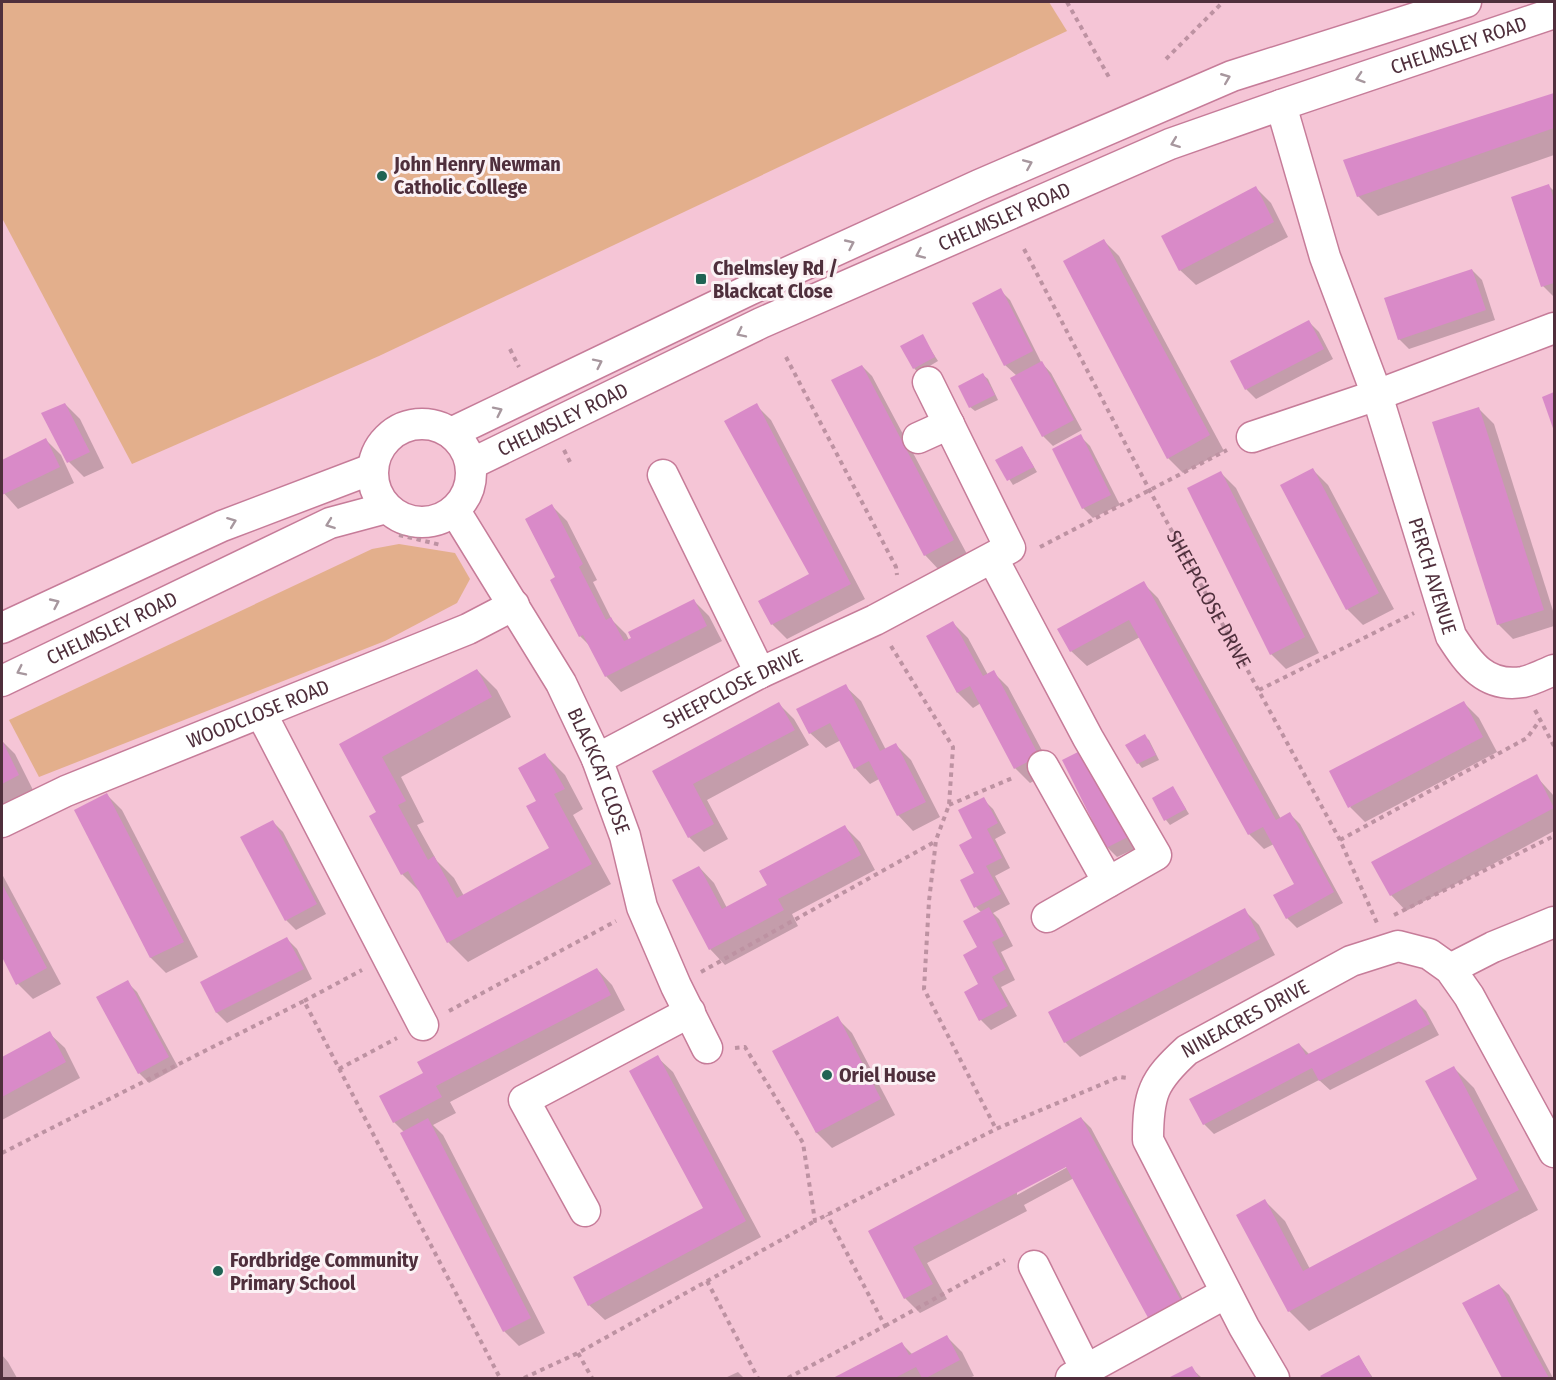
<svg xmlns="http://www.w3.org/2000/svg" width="1556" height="1380" font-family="'Fira Sans Condensed',sans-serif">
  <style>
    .green { fill: #e3af8c }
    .shadow { fill: #0003; fill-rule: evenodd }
    .building { fill: #d98ac8 }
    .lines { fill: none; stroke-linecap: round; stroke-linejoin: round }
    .minor-casing { stroke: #c67c99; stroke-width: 33 }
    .path { stroke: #bd92a2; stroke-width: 4; stroke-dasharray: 4.5 4.5; stroke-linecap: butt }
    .minor { stroke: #fff; stroke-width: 30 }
    .oneway { stroke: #a7979e }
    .poi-dot { fill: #1f6354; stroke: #fbf2f5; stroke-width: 2 }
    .labels { text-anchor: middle; stroke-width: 6; stroke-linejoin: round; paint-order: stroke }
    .street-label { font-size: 20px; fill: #4f2f3c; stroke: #fbf2f5 }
    .poi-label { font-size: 20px; font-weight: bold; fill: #4f2f3c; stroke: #fbf2f5; text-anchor: start }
  </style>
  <rect width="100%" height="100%" fill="#f5c5d6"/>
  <g class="green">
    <path d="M2,2H1049L1067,31L379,356L132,464L2,218Z"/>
    <path d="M399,544L455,553L470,579L457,603L385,641L39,777L9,720L372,549Z"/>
  </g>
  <g class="shadow">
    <path d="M1554,95V155L1378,216L1358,196L1345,160Z"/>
    <path d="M1548,185L1554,191V295L1553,296L1543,286Z"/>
    <path d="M1256,188L1271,203L1288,237L1196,285L1180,270Z"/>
    <path d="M1104,241L1119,256L1224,451L1183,473L1168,458L1065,261Z"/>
    <path d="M1472,270L1482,280L1495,320L1409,349L1399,339Z"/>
    <path d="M1000,290L1010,300L1041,362L1051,373L1082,430L1053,446L1043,436L1012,379L1017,376L1005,365Z"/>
    <path d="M1309,322L1319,332L1333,359L1256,399L1246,389Z"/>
    <path d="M922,336L938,361L918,373L914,368Z"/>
    <path d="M862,366L872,376L968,556L940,571L925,555Z"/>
    <path d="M983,375L988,379L998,400L975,411L970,407Z"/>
    <path d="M65,404L80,419L104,468L84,477L69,462Z"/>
    <path d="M756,405L771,420L865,599L787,639L772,624L811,575Z"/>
    <path d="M1479,409L1494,424L1554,614V626L1513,639L1498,624Z"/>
    <path d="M1080,436L1090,446L1120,505L1093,518L1083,508Z"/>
    <path d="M46,440L61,455L74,483L18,509L2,491V462Z"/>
    <path d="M1022,447L1037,472L1013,485L997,460Z"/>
    <path d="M1313,470L1328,485L1394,609L1363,625L1347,609L1282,486Z"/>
    <path d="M1221,473L1236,488L1319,653L1286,669L1271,654Z"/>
    <path d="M552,506L567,521L597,580L593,582L612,620L626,634L629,640L694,601L709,616L722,641L621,692L606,676L592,648L580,636L557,578Z"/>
    <path d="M1143,583L1158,598L1281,819L1290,814L1300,824L1343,903L1297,928L1287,918L1275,896L1296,885L1274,844L1264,849L1249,834L1140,637L1087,666L1071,651Z"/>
    <path d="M953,623L968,638L988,675L993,672L1008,687L1053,771L1030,783L1015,768L981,703L973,708L958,693Z"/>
    <path d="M477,670L497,690L511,717L401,777L424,822L417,825L437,861L454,878L464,896L551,849L538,801L545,755L565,775L583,809L573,815L611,884L468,962L448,942L422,894L402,874L378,813L341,744Z"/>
    <path d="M845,686L861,701L886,750L895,744L911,760L940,817L913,831L898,815L879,779L870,784L855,768L841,740L826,748L810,733Z"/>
    <path d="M1464,703L1479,718L1497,752L1365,822L1350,807Z"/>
    <path d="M779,704L794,719L809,745L707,800L728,839L704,852L689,837L654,771Z"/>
    <path d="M1144,736L1149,740L1159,760L1142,768L1138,763Z"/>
    <path d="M2,741L15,754L33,790L2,806Z"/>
    <path d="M1064,761L1139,847L1117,857L1107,847Z"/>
    <path d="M1536,776L1554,796V831L1406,911L1391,895Z"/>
    <path d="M1173,788L1189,814L1170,825L1166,820L1154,799Z"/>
    <path d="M107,795L122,810L198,957L166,973L151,958L76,811Z"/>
    <path d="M983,799L993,809L1006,833L995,839L1010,868L995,876L1010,904L993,913L999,919L1013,946L1001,952L1015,980L1001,987L1017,1016L991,1030L981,1020L979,948L982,913L976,907L974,838Z"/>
    <path d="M273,822L283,832L326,914L296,930L286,920Z"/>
    <path d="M845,827L860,842L875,870L792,914L798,926L725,965L710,949L674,881L699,867L714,883L727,908L769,886Z"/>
    <path d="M2,874L61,984L33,999L18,984L2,954Z"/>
    <path d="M1244,910L1259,925L1275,955L1080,1057L1065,1042Z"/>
    <path d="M287,939L297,949L312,979L227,1023L217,1013L202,983Z"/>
    <path d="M597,969L612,985L625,1010L450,1102L456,1113L433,1125L443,1135L545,1333L519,1346L504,1331L404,1132L394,1122L425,1073Z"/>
    <path d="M127,982L137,992L178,1067L149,1083L139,1073Z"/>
    <path d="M1416,1001L1426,1011L1439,1035L1330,1090L1319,1080L1214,1134L1204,1124L1299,1044L1310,1055Z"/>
    <path d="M837,1018L852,1033L895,1115L832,1148L817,1133L774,1052Z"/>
    <path d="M49,1033L65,1048L80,1078L2,1120V1059Z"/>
    <path d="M657,1057L673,1072L761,1237L605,1320L589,1305L705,1209Z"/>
    <path d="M1454,1068L1474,1088L1538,1210L1309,1331L1289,1311L1265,1201L1285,1221L1310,1269L1479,1180Z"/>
    <path d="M1081,1118L1091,1128L1193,1318L1074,1178L1024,1205L1027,1211L927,1263L947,1299L920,1313L905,1298L870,1232ZM1072,1162L1073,1164L1017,1195V1191Z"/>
    <path d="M1499,1285L1509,1295L1553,1378H1503L1464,1303Z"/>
    <path d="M947,1337L962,1352L974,1376L969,1378H837L902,1344L913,1355Z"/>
    <path d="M2,1355L8,1362L17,1378H2Z"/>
    <path d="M1359,1357L1373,1378H1323L1322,1376Z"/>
    <path d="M1191,1368L1202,1378H1171Z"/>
    <path d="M738,1372L744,1378H725Z"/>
  </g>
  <g class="building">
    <path d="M1554,93V128L1357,197L1343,160Z"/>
    <path d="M1549,184L1554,200V283L1541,287L1511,197Z"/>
    <path d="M1256,186L1274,222L1179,271L1161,236Z"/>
    <path d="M1104,239L1210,435L1167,459L1063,261Z"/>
    <path d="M1472,269L1486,310L1398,340L1384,298Z"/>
    <path d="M1001,288L1033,351L1004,366L972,303Z"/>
    <path d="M1309,320L1324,349L1245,390L1230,361Z"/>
    <path d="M923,334L935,357L913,369L900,346Z"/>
    <path d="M1042,361L1074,420L1042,437L1010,378Z"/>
    <path d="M862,365L954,540L924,556L831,380Z"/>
    <path d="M983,373L995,395L969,408L958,386Z"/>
    <path d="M1554,392V431L1542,397Z"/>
    <path d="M65,403L90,452L67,463L41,413Z"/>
    <path d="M757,403L851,584L771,625L758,601L809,574L724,421Z"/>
    <path d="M1479,407L1544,610L1497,625L1432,422Z"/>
    <path d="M1081,434L1111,495L1082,509L1052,449Z"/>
    <path d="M46,438L60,467L2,495V460Z"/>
    <path d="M1022,446L1034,467L1007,481L995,460Z"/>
    <path d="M1313,468L1379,593L1346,610L1280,485Z"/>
    <path d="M1221,471L1305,637L1270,655L1187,488Z"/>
    <path d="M552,504L583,564L579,567L606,620L611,617L624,641L631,638L628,632L694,599L707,626L605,677L583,635L579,637L550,580L555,577L525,519Z"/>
    <path d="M1144,581L1276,820L1290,812L1334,892L1286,919L1273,895L1294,884L1263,827L1248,835L1129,620L1070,652L1057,629Z"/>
    <path d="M953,621L983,676L994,670L1039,756L1014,769L970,686L957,693L926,636Z"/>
    <path d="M477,669L492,697L382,757L406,801L398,805L428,860L434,856L457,898L549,848L526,806L536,801L518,768L545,753L565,789L554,794L592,864L447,943L408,871L401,875L369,816L376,812L339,744Z"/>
    <path d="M846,684L880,751L896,743L926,802L897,816L869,761L854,769L830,723L809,734L796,709Z"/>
    <path d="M1464,701L1483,737L1348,808L1329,771Z"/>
    <path d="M779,702L795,730L693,784L714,824L688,838L652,771Z"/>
    <path d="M1145,734L1156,755L1137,764L1125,745Z"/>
    <path d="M2,740L19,775L2,784Z"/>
    <path d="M1082,750L1130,836L1106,848L1062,760Z"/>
    <path d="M1537,774L1554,808L1390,896L1371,862Z"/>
    <path d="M1173,786L1186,809L1164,821L1152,798Z"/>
    <path d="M107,793L184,942L150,958L74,810Z"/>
    <path d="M984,797L998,823L987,829L1002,858L986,866L1001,894L974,908L960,880L974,873L959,845L972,838L958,810Z"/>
    <path d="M273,820L317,904L285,921L240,837Z"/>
    <path d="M845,825L861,855L778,899L784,910L709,950L672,880L699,866L722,909L767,885L759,871Z"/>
    <path d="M2,884L47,968L16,985L2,957Z"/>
    <path d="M989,907L1004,936L992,942L1006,969L992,977L1008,1006L979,1021L964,992L978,984L963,955L977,947L963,921Z"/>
    <path d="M1245,908L1260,939L1064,1043L1048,1012Z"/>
    <path d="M287,937L304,969L216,1013L200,982Z"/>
    <path d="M597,968L611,995L436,1086L442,1097L393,1123L379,1096L423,1073L417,1062Z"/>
    <path d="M128,980L169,1057L138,1074L96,997Z"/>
    <path d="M1416,999L1430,1024L1319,1081L1312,1068L1203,1125L1189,1099L1299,1043L1306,1055Z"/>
    <path d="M838,1016L881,1099L816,1133L772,1051Z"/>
    <path d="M50,1031L66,1062L2,1097V1057Z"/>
    <path d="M658,1055L746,1221L588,1306L573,1277L703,1208L629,1071Z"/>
    <path d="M1454,1066L1519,1190L1288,1312L1236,1215L1265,1199L1303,1271L1477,1179L1425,1081Z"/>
    <path d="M1081,1117L1185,1308L1152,1325L1066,1167L913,1247L933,1284L904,1299L868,1231Z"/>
    <path d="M428,1118L531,1318L503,1332L400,1133Z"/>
    <path d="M1499,1284L1534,1351L1549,1378H1502L1474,1325L1462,1303Z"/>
    <path d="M947,1335L960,1360L926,1378H922L916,1367L895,1378H833L902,1342L909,1355Z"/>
    <path d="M1359,1355L1372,1378H1322L1320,1376Z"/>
    <path d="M1192,1366L1199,1378H1168Z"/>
  </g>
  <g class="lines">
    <g class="minor-casing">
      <g id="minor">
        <path id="s2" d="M1281,105L1325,257L1377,395L1451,636C1469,664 1486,688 1523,682C1533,680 1544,674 1554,670"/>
        <circle cx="422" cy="473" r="49"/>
        <path d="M451,433L749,290L979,185L1232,76L1466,2"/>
        <path d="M1252,437L1377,395L1554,328"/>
        <path d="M918,438L949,424"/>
        <path id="s3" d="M471,464L761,323L1170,144L1281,105L1554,13"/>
        <path d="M663,475L760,673"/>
        <path id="s4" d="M455,511L561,683L597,759L625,836L642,907L676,986L707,1048"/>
        <path d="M993,559L1088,738L1156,855L1047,917"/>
        <path d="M2,628L222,526L372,469"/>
        <path id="s5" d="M2,681L330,523L386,508"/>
        <path d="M261,713L423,1025"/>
        <path id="s6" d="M597,759L760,673L875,620L1010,548L928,382"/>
        <path d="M1043,766L1108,882"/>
        <path id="s7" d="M2,822L66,791L468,629L514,605"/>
        <path d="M1450,969L1493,947L1554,922"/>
        <path d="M585,1211L524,1100L690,1012"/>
        <path d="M1034,1266L1086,1370"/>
        <path d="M1071,1378L1226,1293"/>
        <path id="s8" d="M1274,1378L1244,1327L1148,1140C1148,1094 1153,1081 1187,1050L1351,961L1398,946L1429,954L1450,969L1469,996L1554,1152"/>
      </g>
    </g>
    <g class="path">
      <path d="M1067,2L1110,79"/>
      <path d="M1166,59L1223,2"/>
      <path id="s1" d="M1024,249L1150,491L1340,840L1377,923"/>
      <path d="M510,349L519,367"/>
      <path d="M786,357L896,567L897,575"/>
      <path d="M564,450L570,462"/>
      <path d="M399,535L441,545"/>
      <path d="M1040,547L1227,450"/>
      <path d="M891,646L953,747L949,805L936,840L929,901L924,989L996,1129"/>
      <path d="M1259,690L1414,613"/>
      <path d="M1535,710L1554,746"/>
      <path d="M949,805L1015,777"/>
      <path d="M1340,840L1527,738L1540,720"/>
      <path d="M1394,915L1554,836"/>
      <path d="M701,972L936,841"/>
      <path d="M304,1001L362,970"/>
      <path d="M449,1011L616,921"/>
      <path d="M735,1048L745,1047L803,1143L815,1221L996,1129L1119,1077L1127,1078"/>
      <path d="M339,1069L397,1038"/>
      <path d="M2,1153L304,1001L500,1378"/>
      <path d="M707,1281L758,1378"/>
      <path d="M885,1326L1005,1260"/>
      <path d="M578,1353L592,1378"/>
      <path d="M524,1378L578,1353L815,1221"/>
      <path d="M788,1378L885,1326L827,1215"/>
    </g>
    <use href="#minor" class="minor"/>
  </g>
  <defs><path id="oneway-chevron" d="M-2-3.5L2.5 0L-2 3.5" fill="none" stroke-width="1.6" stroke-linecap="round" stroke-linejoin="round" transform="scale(1.5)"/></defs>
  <g class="oneway">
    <use href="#oneway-chevron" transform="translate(1226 78) rotate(-22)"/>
    <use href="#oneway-chevron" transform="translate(1360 78) rotate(162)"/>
    <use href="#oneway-chevron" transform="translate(1175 143) rotate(159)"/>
    <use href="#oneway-chevron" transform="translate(1028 164) rotate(-23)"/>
    <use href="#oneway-chevron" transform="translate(850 244) rotate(-25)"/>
    <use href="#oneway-chevron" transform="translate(920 254) rotate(156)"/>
    <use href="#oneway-chevron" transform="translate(741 333) rotate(154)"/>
    <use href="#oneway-chevron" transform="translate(598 363) rotate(-26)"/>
    <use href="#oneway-chevron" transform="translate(498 411) rotate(-26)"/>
    <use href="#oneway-chevron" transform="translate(232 522) rotate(-21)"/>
    <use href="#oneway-chevron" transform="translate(330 524) rotate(160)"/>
    <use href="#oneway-chevron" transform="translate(55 603) rotate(-25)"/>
    <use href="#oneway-chevron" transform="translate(21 671) rotate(154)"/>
  </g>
  <g class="poi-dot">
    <circle cx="382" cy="176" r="6"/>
    <rect x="695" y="273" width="12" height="12" rx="3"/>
    <circle cx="827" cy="1075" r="6"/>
    <circle cx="218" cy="1271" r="6"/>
  </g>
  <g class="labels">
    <g class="street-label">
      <text dy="7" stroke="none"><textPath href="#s3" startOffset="1074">CHELMSLEY ROAD</textPath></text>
      <text dy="7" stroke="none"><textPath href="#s3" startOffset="588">CHELMSLEY ROAD</textPath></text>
      <text dy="7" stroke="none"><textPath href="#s3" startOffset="102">CHELMSLEY ROAD</textPath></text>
      <text dy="7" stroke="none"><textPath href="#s2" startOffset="495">PERCH AVENUE</textPath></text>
      <text dy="7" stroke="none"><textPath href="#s1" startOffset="396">SHEEPCLOSE DRIVE</textPath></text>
      <text dy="7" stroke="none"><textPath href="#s5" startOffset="122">CHELMSLEY ROAD</textPath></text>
      <text dy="7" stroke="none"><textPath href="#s6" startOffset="153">SHEEPCLOSE DRIVE</textPath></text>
      <text dy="7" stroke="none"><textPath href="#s7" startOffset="278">WOODCLOSE ROAD</textPath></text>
      <text dy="7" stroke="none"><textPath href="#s4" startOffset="298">BLACKCAT CLOSE</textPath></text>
      <text dy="7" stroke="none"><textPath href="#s8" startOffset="438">NINEACRES DRIVE</textPath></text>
    </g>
    <g class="poi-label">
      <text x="394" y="171">John Henry Newman<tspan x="394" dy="23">Catholic College</tspan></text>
      <text x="713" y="275">Chelmsley Rd /<tspan x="713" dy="23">Blackcat Close</tspan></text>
      <text x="839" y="1082">Oriel House</text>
      <text x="230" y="1267">Fordbridge Community<tspan x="230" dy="23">Primary School</tspan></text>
    </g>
  </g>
  <rect width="1556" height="1380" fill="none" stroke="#4f2f3c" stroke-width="6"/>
</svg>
